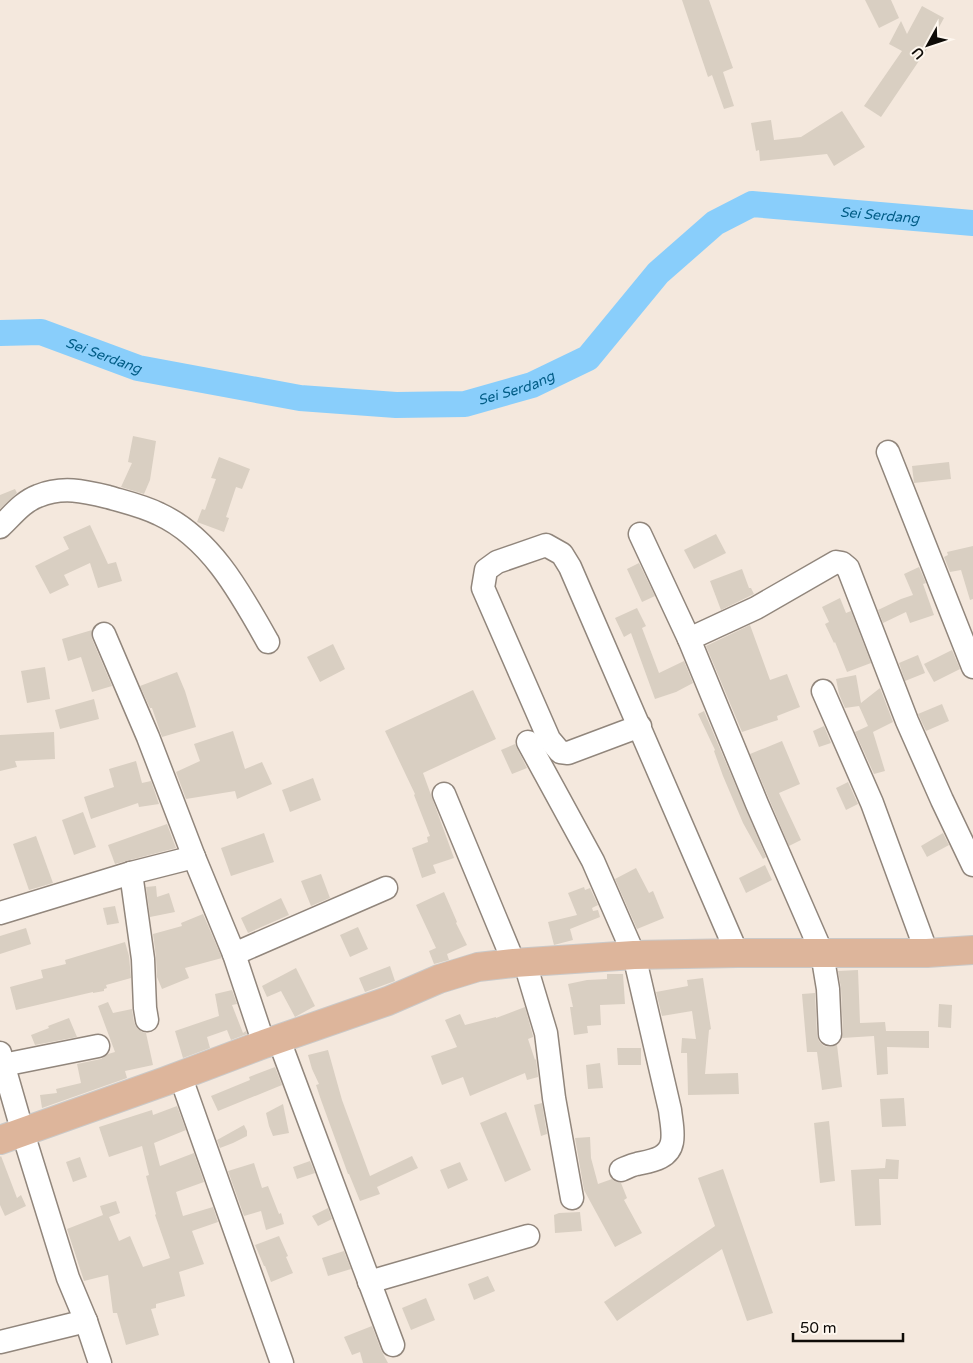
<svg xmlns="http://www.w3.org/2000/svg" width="973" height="1363" font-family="'Varela Round',sans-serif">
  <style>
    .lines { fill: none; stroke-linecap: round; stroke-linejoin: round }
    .river { stroke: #89cefb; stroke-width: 26 }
    .building { fill: #d9cfc2 }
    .minor-casing { stroke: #91867c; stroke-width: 25 }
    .major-casing { stroke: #cac9c8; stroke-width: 30 }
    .minor { stroke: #fff; stroke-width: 22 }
    .major { stroke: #ddb59b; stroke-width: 28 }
    .labels { text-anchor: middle; stroke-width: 4; stroke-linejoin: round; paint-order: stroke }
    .water-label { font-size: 14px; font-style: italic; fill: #005c86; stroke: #fef7ef }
  </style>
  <rect width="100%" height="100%" fill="#f4e8dd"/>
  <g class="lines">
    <path class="river" id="s1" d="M0,333L41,332L138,368L300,398L396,405L465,404L532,385L588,358L658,273L715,223L752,204L973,223"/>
  </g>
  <g class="building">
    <path d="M682,0H709L733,68L723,72L734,106L724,109L712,75L708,77Z"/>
    <path d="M865,0H891L899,18L879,28Z"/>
    <path d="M922,6L944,18L927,49L881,117L864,106L902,51L889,44L901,21L907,34Z"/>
    <path d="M842,111L865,147L834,166L827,154L760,161L759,150L756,151L751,123L771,120L774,140L801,137Z"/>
    <path d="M133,436L156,441L150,480L144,494L121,487L132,463L128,462Z"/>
    <path d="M219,457L250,469L242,489L236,487L226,517L229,518L224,532L197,522L202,509L205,510L216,479L211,478Z"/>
    <path d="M949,462L951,479L914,483L912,466Z"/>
    <path d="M15,489L17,493L0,509V495Z"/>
    <path d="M90,525L108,564L116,562L122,581L98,588L90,563L64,575L69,585L50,594L35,566L69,549L63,537Z"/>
    <path d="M716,534L726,553L694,569L684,550Z"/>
    <path d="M973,546V599L970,600L961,570L950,572L944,557L948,555L947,552Z"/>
    <path d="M639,563L655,596L642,602L627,569Z"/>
    <path d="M919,567L926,583L923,584L934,615L910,623L906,612L883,623L878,610L901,599L913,595L904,574Z"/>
    <path d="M742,569L749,588H751L754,594L721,610L710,581Z"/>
    <path d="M840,598L846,613L851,611L871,663L847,672L835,642L834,643L825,624L829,622L822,607Z"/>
    <path d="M637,608L646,626L642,628L659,673L684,661L693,683L676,692L655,699L631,633L624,637L615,618Z"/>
    <path d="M750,625L770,680L787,674L800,707L777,716L778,720L742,732L706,646Z"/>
    <path d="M92,630V639L112,686L92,692L81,657L68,661L62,639Z"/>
    <path d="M333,644L345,669L320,682L307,657Z"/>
    <path d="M952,650L960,669L934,682L924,664Z"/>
    <path d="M918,655L925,673L905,681L899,663Z"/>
    <path d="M45,667L50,699L27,703L21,671Z"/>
    <path d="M177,672L185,691L196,727L162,737L152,708H150L140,686Z"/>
    <path d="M856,675L861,703L880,688L893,722L873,732L885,771L874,774L855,732L868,726L859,706L845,708L839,694L836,679Z"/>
    <path d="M473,690L496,739L423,773L454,858L433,865L436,873L422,878L412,848L428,842L427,837L430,836L414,795L415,794L385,731Z"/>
    <path d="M94,699L99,719L60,729L55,710Z"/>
    <path d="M942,704L949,721L926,731L918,714Z"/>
    <path d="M704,711L766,857L763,859L743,823L723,776L714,751L715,750L698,714Z"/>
    <path d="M824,726L831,743L819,747L813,731Z"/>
    <path d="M233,731L245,769L262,762L272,784L237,799L235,791L186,799L176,772L200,761L194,744Z"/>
    <path d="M54,732L55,759L15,761L17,767L0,771V735Z"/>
    <path d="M782,741L800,784L779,793L801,840L789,846L750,754Z"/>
    <path d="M515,744L527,768L512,774L501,750Z"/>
    <path d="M136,761L142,783L151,781L159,804L139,807L138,803L91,819L84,797L114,787L109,769Z"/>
    <path d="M313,778L321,800L290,812L282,790Z"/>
    <path d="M848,782L858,804L846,810L836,788Z"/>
    <path d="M83,812L96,847L74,855L62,820Z"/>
    <path d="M167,824L176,848L115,864L108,845Z"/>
    <path d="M264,833L274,862L231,876L221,848Z"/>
    <path d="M943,833L949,845L927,857L921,846Z"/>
    <path d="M36,836L53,883L29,890L13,844Z"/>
    <path d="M765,865L772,880L746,893L739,878Z"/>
    <path d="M636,868L649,893L653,891L664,918L637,929L615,879Z"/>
    <path d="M321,874L330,898L311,906L301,881Z"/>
    <path d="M156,886L157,897L169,893L175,912L150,917L146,887Z"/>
    <path d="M584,887L585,890L590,888L598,905L592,908L593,911L598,910L600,917L570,929L573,940L554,945L548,922L577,915L568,893Z"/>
    <path d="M444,892L457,922L456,923L467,945L447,954L449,960L434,964L429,951L436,948L416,905Z"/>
    <path d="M281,898L289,915L248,933L241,918Z"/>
    <path d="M115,906L119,923L107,925L103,908Z"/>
    <path d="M203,914L222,958L185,968L189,978L162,989L157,977L156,957L153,934L182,926L181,923Z"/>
    <path d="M358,927L368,949L350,957L340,935Z"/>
    <path d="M26,928L31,944L0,954V936Z"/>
    <path d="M125,942L129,956L131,978L106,985L107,988L104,989V991L93,993V992L16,1010L10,987L43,978L41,970L66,964L65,960Z"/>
    <path d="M390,966L395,981L365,992L359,978Z"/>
    <path d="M296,968L315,1006L295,1017L281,991L267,997L262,986Z"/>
    <path d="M858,970L860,1023L885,1022L886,1031H929V1048L887,1047L888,1074L877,1075L874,1036L842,1038L843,1033L841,988L838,971Z"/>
    <path d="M607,974H623L625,1004L600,1005L601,1025L587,1026L588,1033L574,1035L570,1007H573L568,984L587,980L607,979Z"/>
    <path d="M703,978L711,1029L709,1030L705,1074L738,1073L739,1094L688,1095L687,1053H681L682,1038L696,1039L692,1011L662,1016L656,992L688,986L687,980Z"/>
    <path d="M232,990L237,1004L232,1005L243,1033L246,1031L247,1034L231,1040L227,1030L207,1037L210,1048L183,1058L175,1031L219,1016L215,994Z"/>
    <path d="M815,993L817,1035L819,1041L824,1046L830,1047L837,1045L842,1087L822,1090L817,1052H807L802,994Z"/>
    <path d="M108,1002L113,1013L132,1009L134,1022L137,1028L142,1032L146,1033L153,1065L125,1071L127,1078L42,1108L40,1095L57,1093L56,1089L81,1083L77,1064L101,1059L108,1054L115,1052L98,1006Z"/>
    <path d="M939,1004L952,1005L951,1028L938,1027Z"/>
    <path d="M525,1007L533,1036V1037L528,1039L535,1060L536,1059L538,1077L527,1080L525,1073L470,1096L463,1077L442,1085L431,1056L457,1047L445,1020L460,1014L465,1025L496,1017V1018Z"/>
    <path d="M69,1018L77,1037L35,1045L31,1035L49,1028L48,1026Z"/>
    <path d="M617,1048H641V1065H618Z"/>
    <path d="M328,1050L342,1100L370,1176L412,1156L418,1168L377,1187L380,1194L360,1201L349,1174H348L321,1100L316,1085L319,1084L312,1069L308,1055Z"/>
    <path d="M600,1063L603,1088L588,1089L586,1065Z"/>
    <path d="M275,1067L282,1085L218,1111L211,1096L250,1080L249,1077Z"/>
    <path d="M904,1098L906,1126L882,1127L880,1099Z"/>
    <path d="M542,1103L547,1134L541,1136L534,1105Z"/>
    <path d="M283,1104L289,1133L273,1136L269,1126L266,1113Z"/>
    <path d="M177,1106L186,1130L154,1143L160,1166L194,1153L204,1182L176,1192L183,1216L213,1207L218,1222L192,1231L204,1264L179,1272L185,1296L156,1304V1308L151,1309L159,1335L126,1345L117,1313H113L108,1275L84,1281L67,1229L103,1215L100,1206L116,1201L120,1213L109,1217L119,1241L130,1236L143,1267L170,1258L155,1215L156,1214L146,1176L149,1175L142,1146L109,1157L99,1127L152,1110L153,1115Z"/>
    <path d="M506,1112L531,1170L505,1182L480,1123Z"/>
    <path d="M829,1121L835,1181L820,1183L814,1123Z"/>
    <path d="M244,1125L247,1131V1136L233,1143L220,1148L217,1140Z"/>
    <path d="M590,1137L591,1158L598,1184L612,1179L614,1181L621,1183L627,1198L624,1200L642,1233L615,1247L584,1190L575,1138Z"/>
    <path d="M1,1156L17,1198L21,1195L26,1206L5,1216L0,1205V1157Z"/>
    <path d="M80,1157L87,1177L73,1182L66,1162Z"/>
    <path d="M886,1159L899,1160L898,1179H879L881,1225L855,1226L851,1170L885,1168Z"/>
    <path d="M310,1161L315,1173L297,1179L293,1167Z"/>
    <path d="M460,1162L468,1180L448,1189L440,1170Z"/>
    <path d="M254,1163L262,1188L268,1186L279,1214L281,1213L284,1224L266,1230L261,1211L244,1216L228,1171Z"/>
    <path d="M723,1169L773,1313L747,1321L722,1249L617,1321L604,1302L715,1226L698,1178Z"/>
    <path d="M328,1208L332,1219L318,1226L312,1216Z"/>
    <path d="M580,1212L582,1231L555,1233L554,1215L559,1213Z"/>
    <path d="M279,1236L288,1256L286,1257L293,1273L271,1282L265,1266H264L255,1245Z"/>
    <path d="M344,1251L351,1269L328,1276L322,1258Z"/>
    <path d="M488,1276L495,1291L474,1300L468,1284Z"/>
    <path d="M426,1298L435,1320L411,1330L402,1308Z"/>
    <path d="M372,1326L381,1350L388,1363H363L360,1352L352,1355L344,1337Z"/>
  </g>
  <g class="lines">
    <g class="minor-casing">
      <g id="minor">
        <path d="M888,452L973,667"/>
        <path d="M0,527C12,516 22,502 38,496C62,486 84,491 108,497C125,502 143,506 159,514C211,538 241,594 268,642"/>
        <path d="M640,534L689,639L757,804L822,953L828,989L830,1034"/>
        <path d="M104,634L148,737L194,857L234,954L264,1044"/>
        <path d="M689,639L756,608L836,562L842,563L848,568L907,721L942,800L973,865"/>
        <path d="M823,691L872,803L927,953"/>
        <path d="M640,726L568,753L560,752L549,739L483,588L486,570L497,562L546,545L562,554L570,567L737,953"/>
        <path d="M528,742L593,861L634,955L670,1110C671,1120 674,1132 672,1142C669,1159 650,1161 637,1164C631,1165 626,1168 621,1170"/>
        <path d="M444,794L514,963"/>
        <path d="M131,873L143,959L145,1008L147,1020"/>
        <path d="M0,913L131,873L194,857"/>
        <path d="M234,954L386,888"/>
        <path d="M525,963L546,1033L554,1098L572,1198"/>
        <path d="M279,1040L393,1345"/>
        <path d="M0,1053L23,1133L68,1278L86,1321L100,1363"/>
        <path d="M3,1065L98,1046"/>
        <path d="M180,1075L282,1363"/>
        <path d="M369,1282L528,1236"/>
        <path d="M0,1342L86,1321"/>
      </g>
    </g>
    <g class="major-casing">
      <path id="major" d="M0,1140L166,1081L264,1044L388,1001L439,979L478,967L514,963L634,955L737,953H927L973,950"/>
    </g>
    <use href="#minor" class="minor"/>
    <use href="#major" class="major"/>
  </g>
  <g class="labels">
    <g class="water-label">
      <text dy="5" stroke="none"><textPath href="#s1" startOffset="962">Sei Serdang</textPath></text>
      <text dy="5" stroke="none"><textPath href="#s1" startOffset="108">Sei Serdang</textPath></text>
      <text dy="5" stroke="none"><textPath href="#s1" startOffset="528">Sei Serdang</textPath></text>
    </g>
  </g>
  <g transform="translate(928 45) rotate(230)" stroke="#fef7ef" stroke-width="4" paint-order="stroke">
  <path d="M0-4L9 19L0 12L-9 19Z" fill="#0e0b07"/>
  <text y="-8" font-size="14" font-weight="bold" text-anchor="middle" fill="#0e0b07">U</text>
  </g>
  <path d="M793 1333v8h110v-8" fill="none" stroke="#0e0b07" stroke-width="2.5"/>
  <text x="800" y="1333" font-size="15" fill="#0e0b07" stroke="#fef7ef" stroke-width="4" paint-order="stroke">50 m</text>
</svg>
